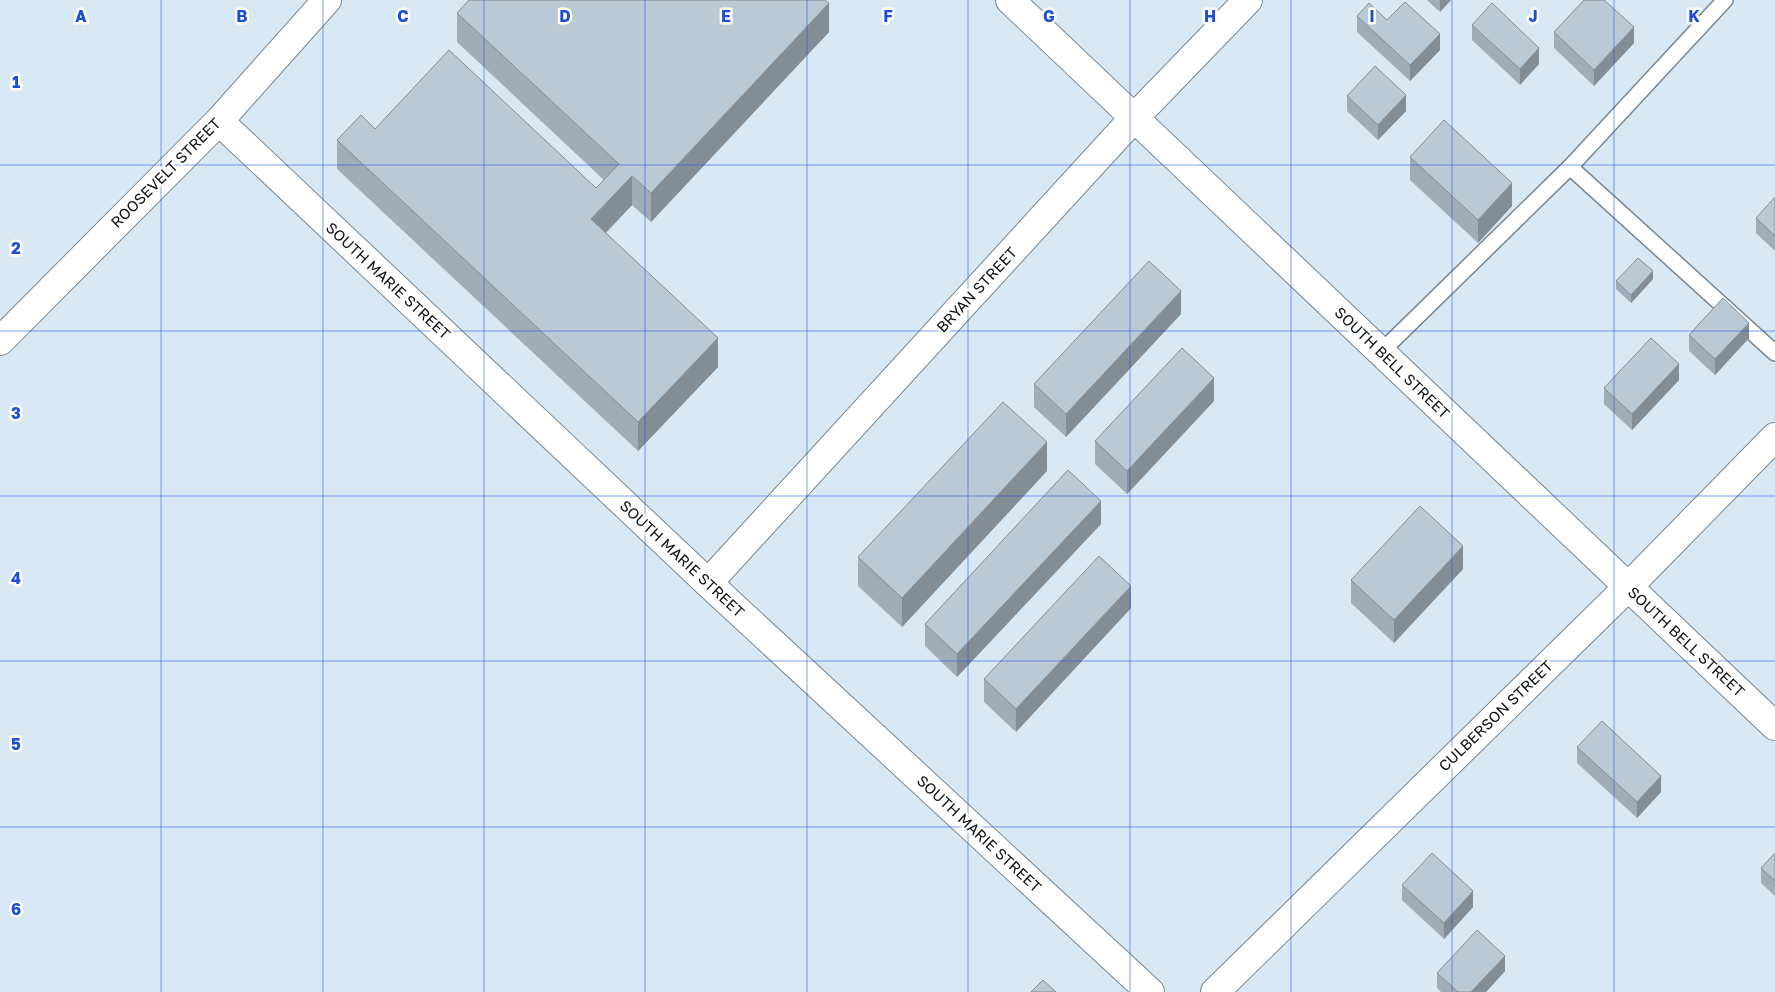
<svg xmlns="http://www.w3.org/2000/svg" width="1775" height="992" font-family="'Golos Text',sans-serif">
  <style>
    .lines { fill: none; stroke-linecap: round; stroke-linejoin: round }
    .lane-casing { stroke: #788792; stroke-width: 18 }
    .street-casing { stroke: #788792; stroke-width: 30 }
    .secondary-casing { stroke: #788792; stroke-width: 30 }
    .lane { stroke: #fff; stroke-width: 15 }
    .street { stroke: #fff; stroke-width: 28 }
    .secondary { stroke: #fff; stroke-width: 28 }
    .wall { fill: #9fadb7 }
    .shaded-wall { fill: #828d95 }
    .building { fill: #b9c9d5; stroke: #828d95 }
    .grid { fill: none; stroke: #1d4ed8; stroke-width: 1; stroke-opacity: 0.55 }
    .labels { text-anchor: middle; stroke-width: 5; stroke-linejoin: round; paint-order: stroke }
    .street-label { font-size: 15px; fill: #0c1115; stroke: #fff }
    .grid-label { font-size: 16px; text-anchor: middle; font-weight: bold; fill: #1d4ed8; stroke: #fff; stroke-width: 5; stroke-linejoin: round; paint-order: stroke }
  </style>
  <rect width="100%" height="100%" fill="#d8e9f5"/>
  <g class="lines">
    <g class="lane-casing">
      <g id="lane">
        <path d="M1570,167L1775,353"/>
        <path d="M1381,352L1570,167L1725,0"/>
      </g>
    </g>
    <g class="street-casing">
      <g id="street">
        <path d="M219,121L708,583L1150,992"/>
        <path d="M0,341L219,121L327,0"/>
        <path d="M708,583L1134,118L1248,0"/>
        <path d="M1215,992L1628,587L1775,437"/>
      </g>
    </g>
    <g class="secondary-casing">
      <path id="secondary" d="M1010,0L1775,726"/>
    </g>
    <use href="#lane" class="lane"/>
    <use href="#street" class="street"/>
    <use href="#secondary" class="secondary"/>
  </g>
  <g class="wall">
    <path d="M1427,0H1451L1440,12Z"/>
    <path d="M457,13L829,32L651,222L632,205L606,233L718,367L638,451L337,169V140L375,129L596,188L604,180L457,42Z"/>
    <path d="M1357,16L1387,20L1440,50L1410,81L1357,32Z"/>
    <path d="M1472,25L1539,64L1520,85L1472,40Z"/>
    <path d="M1554,32L1634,43L1594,86L1554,48Z"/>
    <path d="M1347,96L1406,111L1378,140L1347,111Z"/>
    <path d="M1410,157L1512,206L1478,243L1410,180Z"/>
    <path d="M1775,197V251L1756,233V218Z"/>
    <path d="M1653,279L1631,303L1616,289V281Z"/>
    <path d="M1181,314L1066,437L1034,407V384Z"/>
    <path d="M1689,335L1749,338L1715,375L1689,351Z"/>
    <path d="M1679,380L1632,430L1604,404V388Z"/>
    <path d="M1214,401L1127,494L1095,464V441Z"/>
    <path d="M1047,471L902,627L858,586V557Z"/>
    <path d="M1101,524L957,677L925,646V624Z"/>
    <path d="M1463,569L1394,643L1351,603V580Z"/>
    <path d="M1131,608L1016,732L984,702V679Z"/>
    <path d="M1577,747L1661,792L1637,818L1577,763Z"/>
    <path d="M1775,853V896L1761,883V868Z"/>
    <path d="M1402,885L1473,907L1444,939L1402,900Z"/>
    <path d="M1505,971L1486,992H1441L1437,988V973Z"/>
  </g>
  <g class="shaded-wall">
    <path d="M1440,0H1451L1440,12Z"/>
    <path d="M829,3V32L651,222V193Z"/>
    <path d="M1634,27V43L1594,86V70Z"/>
    <path d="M1440,34V50L1410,81V65Z"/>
    <path d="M1539,48V64L1520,85V69Z"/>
    <path d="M1406,95V111L1378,140V125Z"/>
    <path d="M632,176V205L591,248V219Z"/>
    <path d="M1512,183V206L1478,243V220Z"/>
    <path d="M1653,271V279L1631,303V295Z"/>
    <path d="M1181,291V314L1066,437V414Z"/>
    <path d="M1749,323V338L1715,375V359Z"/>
    <path d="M718,338V367L638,451V422Z"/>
    <path d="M1679,364V380L1632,430V414Z"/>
    <path d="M1214,378V401L1127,494V471Z"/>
    <path d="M1047,442V471L902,627V598Z"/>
    <path d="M1101,501V524L957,677V654Z"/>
    <path d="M1463,546V569L1394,643V620Z"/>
    <path d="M1131,586V608L1016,732V709Z"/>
    <path d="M1661,776V792L1637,818V802Z"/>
    <path d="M1473,891V907L1444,939V923Z"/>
    <path d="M1505,956V971L1486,992H1471Z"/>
  </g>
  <g class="building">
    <path d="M469,0H825L829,3L651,193L632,176L591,219L718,338L638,422L337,140L361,115L375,129L449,50L596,188L619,164L457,13Z"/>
    <path d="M1584,0H1604L1634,27L1594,70L1554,32Z"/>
    <path d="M1405,2L1440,34L1410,65L1357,16L1369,3L1387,20Z"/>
    <path d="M1492,3L1539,48L1520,69L1472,25Z"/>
    <path d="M1375,66L1406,95L1378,125L1347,96Z"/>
    <path d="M1444,120L1512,183L1478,220L1410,157Z"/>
    <path d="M1775,197V236L1756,218Z"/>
    <path d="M1638,258L1653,271L1631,295L1616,281Z"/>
    <path d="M1149,261L1181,291L1066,414L1034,384Z"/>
    <path d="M1723,298L1749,323L1715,359L1689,335Z"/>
    <path d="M1651,338L1679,364L1632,414L1604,388Z"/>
    <path d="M1182,348L1214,378L1127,471L1095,441Z"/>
    <path d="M1003,402L1047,442L902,598L858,557Z"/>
    <path d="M1068,470L1101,501L957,654L925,624Z"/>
    <path d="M1420,506L1463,546L1394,620L1351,580Z"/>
    <path d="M1099,556L1131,586L1016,709L984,679Z"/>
    <path d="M1602,721L1661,776L1637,802L1577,747Z"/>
    <path d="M1432,853L1473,891L1444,923L1402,885Z"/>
    <path d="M1775,853V881L1761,868Z"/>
    <path d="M1477,930L1505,956L1471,992H1458L1437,973Z"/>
    <path d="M1043,980L1056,992H1031Z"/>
  </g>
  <path class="grid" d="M161,0V992M323,0V992M484,0V992M645,0V992M807,0V992M968,0V992M1130,0V992M1291,0V992M1452,0V992M1614,0V992M0,165H1775M0,331H1775M0,496H1775M0,661H1775M0,827H1775"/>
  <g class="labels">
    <g class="street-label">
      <text transform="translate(166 173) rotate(-45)" y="5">ROOSEVELT STREET</text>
      <text transform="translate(388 281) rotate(43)" y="5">SOUTH MARIE STREET</text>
      <text transform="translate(977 290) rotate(-47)" y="5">BRYAN STREET</text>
      <text transform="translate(1392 363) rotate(44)" y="5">SOUTH BELL STREET</text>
      <text transform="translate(682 559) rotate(43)" y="5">SOUTH MARIE STREET</text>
      <text transform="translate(1686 642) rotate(43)" y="5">SOUTH BELL STREET</text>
      <text transform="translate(1496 716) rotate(-44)" y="5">CULBERSON STREET</text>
      <text transform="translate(979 834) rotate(43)" y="5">SOUTH MARIE STREET</text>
    </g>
  </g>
  <g class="grid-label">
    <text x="81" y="22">A</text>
    <text x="242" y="22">B</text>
    <text x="403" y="22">C</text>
    <text x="565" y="22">D</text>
    <text x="726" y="22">E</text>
    <text x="888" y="22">F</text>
    <text x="1049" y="22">G</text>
    <text x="1210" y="22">H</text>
    <text x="1372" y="22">I</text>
    <text x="1533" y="22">J</text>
    <text x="1694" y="22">K</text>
    <text x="16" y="88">1</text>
    <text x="16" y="254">2</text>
    <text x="16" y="419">3</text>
    <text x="16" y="584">4</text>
    <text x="16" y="750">5</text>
    <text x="16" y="915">6</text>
  </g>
</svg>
